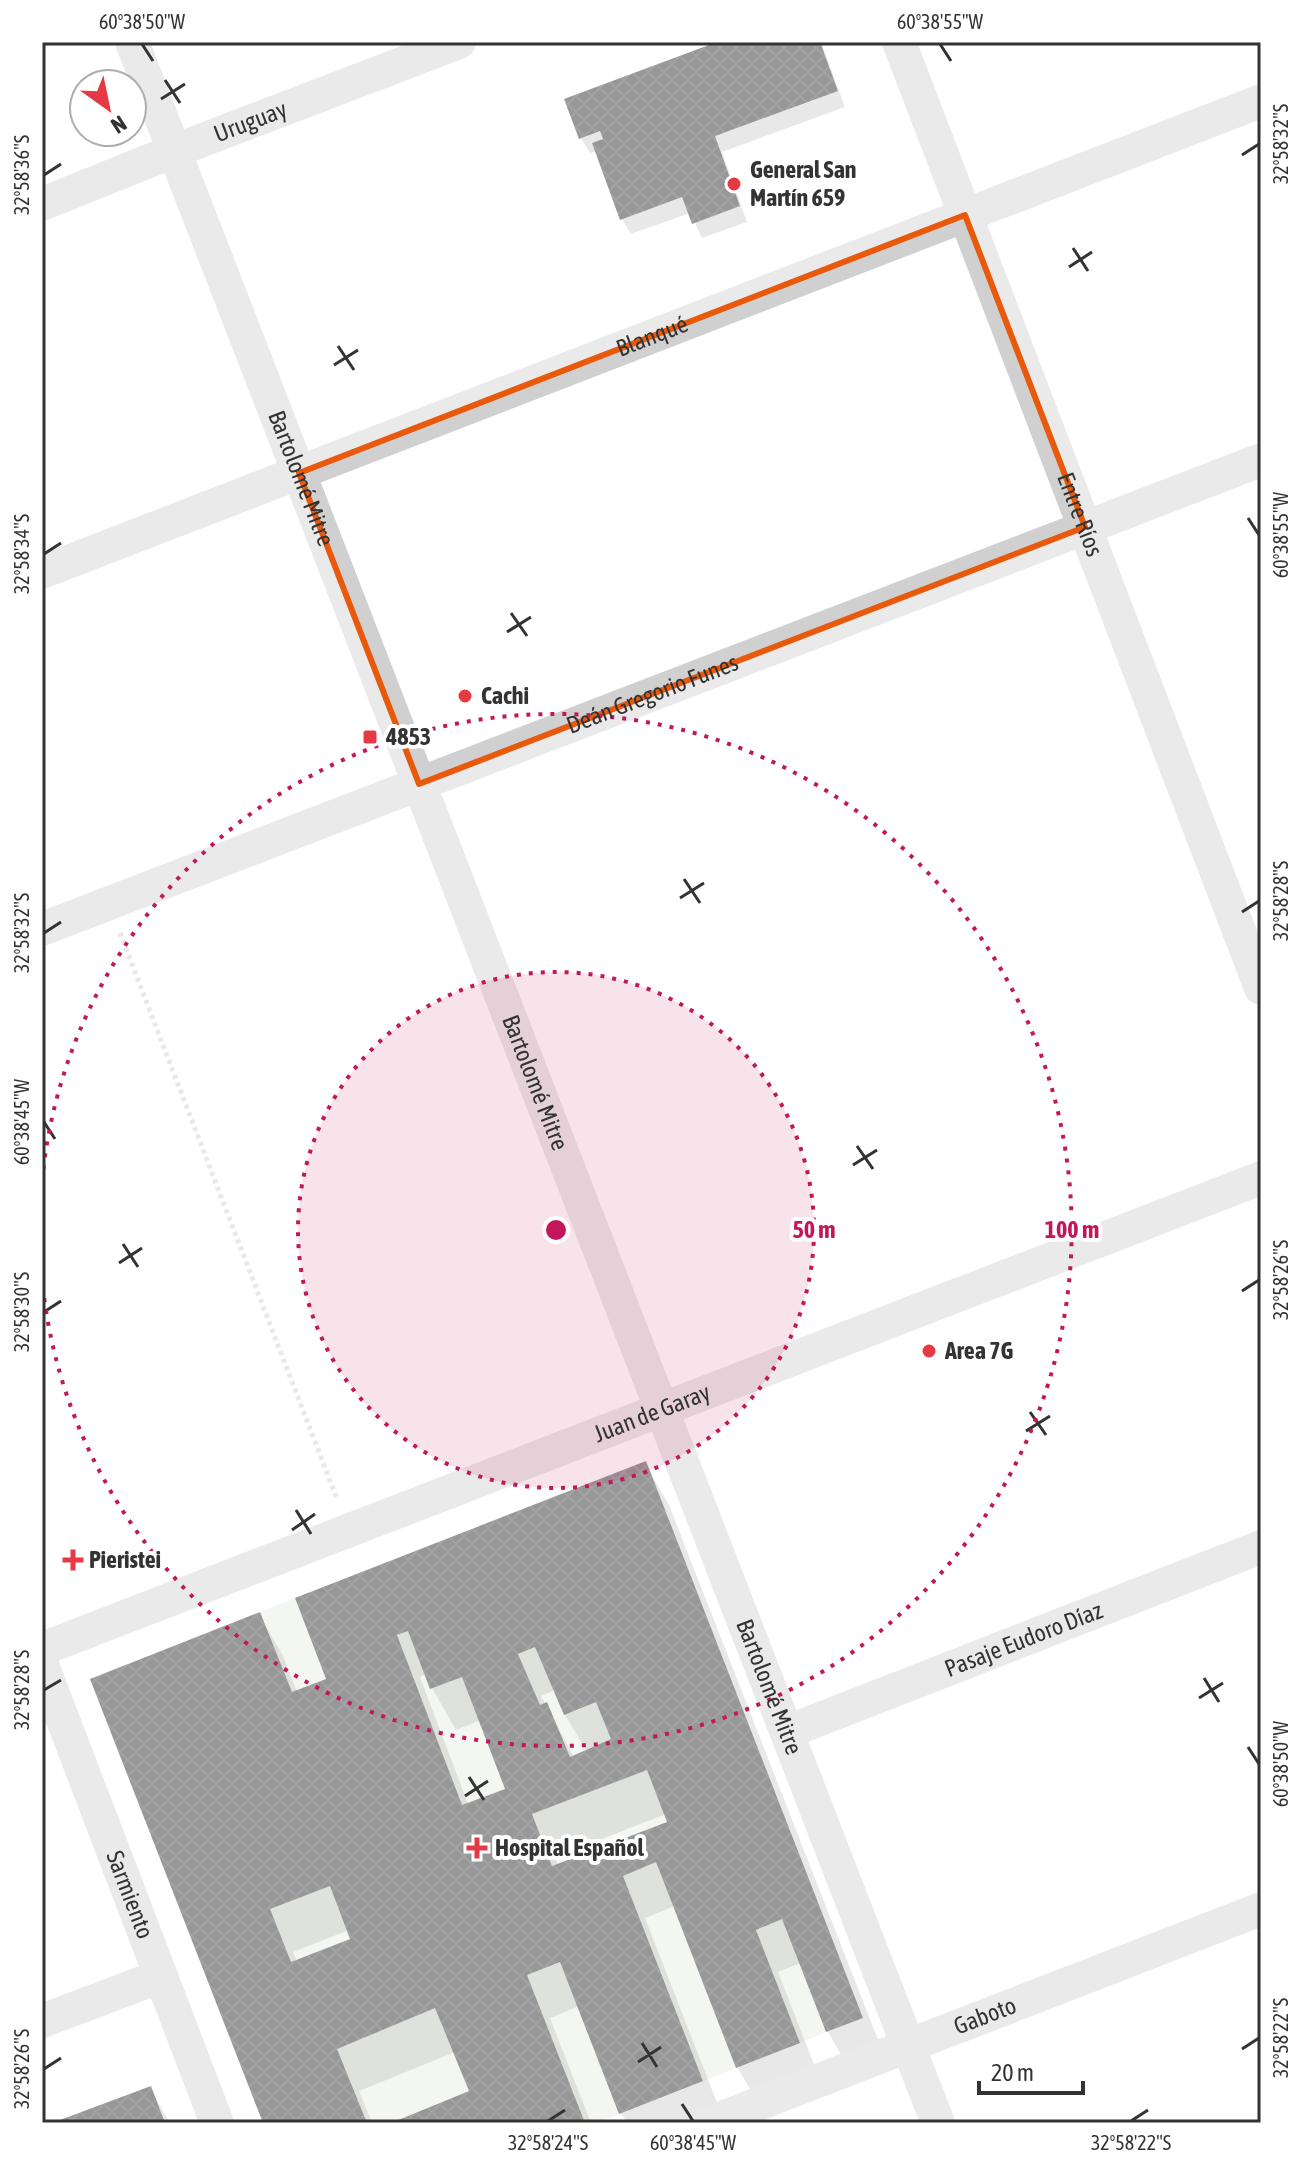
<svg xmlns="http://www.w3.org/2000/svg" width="1303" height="2165" font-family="'Asap Condensed',sans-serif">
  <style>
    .green { fill: #e6ecdf }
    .shadow { fill: #0003; fill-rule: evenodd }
    .building { fill: url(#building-cross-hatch); fill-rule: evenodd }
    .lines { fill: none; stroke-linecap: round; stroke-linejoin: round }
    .path { stroke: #cdcdcd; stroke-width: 5; stroke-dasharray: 4 4; stroke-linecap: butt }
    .street { stroke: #d0d0d0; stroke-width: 34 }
    .marked { fill: none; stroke: #e8590c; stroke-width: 6; stroke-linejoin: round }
    .ticks { fill: none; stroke: #333; stroke-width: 3 }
    .ring { fill: none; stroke: #c2185b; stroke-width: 4; stroke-dasharray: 4 8 }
    .poi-dot { fill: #e63946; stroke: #fff; stroke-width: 3 }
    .labels { text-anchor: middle; stroke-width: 8; stroke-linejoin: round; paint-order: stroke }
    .street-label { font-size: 24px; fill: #333; stroke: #fff }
    .poi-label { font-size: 24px; font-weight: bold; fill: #333; stroke: #fff; text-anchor: start }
    .centre { fill: #c2185b; stroke: #fff; stroke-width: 4 }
    .ring-label { font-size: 24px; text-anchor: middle; font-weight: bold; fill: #c2185b; stroke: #fff; stroke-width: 8; stroke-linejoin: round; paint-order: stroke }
    .neatline { fill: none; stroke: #333; stroke-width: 3 }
    .ticks-label { font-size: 20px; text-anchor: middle; fill: #333 }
  </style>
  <defs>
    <pattern id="building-cross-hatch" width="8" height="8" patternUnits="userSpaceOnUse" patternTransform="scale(2)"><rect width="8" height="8" fill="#1a1a1a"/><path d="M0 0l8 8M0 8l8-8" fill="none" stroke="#333"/></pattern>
  </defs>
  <rect width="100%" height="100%" fill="#fff"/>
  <g class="green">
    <path d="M295,1598L326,1679L292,1692L260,1612Z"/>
    <path d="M408,1631L462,1677L505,1789L462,1805L397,1635Z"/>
    <path d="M535,1647L564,1715L596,1702L611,1739L570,1757L547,1703L540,1705L518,1654Z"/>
    <path d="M647,1770L667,1822L552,1866L532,1814Z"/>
    <path d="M656,1862L736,2068L703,2081L623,1876Z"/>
    <path d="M330,1886L350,1939L291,1962L270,1909Z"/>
    <path d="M782,1919L826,2032L800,2043L756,1930Z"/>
    <path d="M560,1962L619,2114L595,2123H585L527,1975Z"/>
    <path d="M435,2008L469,2091L391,2123H367L337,2049Z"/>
  </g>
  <g class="shadow">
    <path d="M724,42H821L845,107L722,152L747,222L702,238L690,213L631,234L622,219L597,151L590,153L581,138Z"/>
    <path d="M645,1463L669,1505L886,2060L852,2074L828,2032L801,1963L778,1972L822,2085L762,2109L737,2067L675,1906L645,1918L725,2123H627L621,2113L579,2006L550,2018L591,2123H396L471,2092L455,2052L359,2091L372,2123H265L259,1614L283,1656L297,1692L329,1680ZM427,1674L432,1688L456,1730L481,1720L507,1790L468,1804L420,1677ZM555,1690L565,1715L587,1752L574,1757L541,1696ZM666,1814L669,1823L558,1865L555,1857ZM349,1930L353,1940L297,1961L293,1952Z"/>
    <path d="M150,2088L170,2123H57Z"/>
  </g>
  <g class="building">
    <path d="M717,42H820L838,91L715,136L740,206L692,224L682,197L620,220L592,143L603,139L600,131L579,139L564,99Z"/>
    <path d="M646,1461L863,2018L826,2032L782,1919L756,1930L800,2043L736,2068L656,1862L623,1876L703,2081L619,2114L560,1962L527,1975L585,2123H391L469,2091L435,2008L337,2049L367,2123H263L90,1679L260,1612L292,1692L326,1679L295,1598ZM408,1631L430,1689L462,1677L505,1789L462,1805L397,1635ZM535,1647L564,1715L596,1702L611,1739L570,1757L547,1702L540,1705L518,1654ZM647,1770L667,1822L552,1866L532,1814ZM330,1886L350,1939L291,1962L270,1909Z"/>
    <path d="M151,2086L165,2123H52Z"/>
  </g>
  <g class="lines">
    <path class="path" d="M120,933L337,1499"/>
    <g class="street">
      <path id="s1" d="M132,42L938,2123"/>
      <path id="s2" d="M899,42L1261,988"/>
      <path id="s3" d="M42,204L174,151L459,42"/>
      <path id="s4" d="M42,572L1261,101"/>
      <path id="s5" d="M42,929L1261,460"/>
      <path id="s6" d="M42,1649L1261,1178"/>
      <path id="s7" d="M42,1665L217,2123"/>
      <path id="s8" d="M787,1732L1261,1547"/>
      <path d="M42,2021L161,1976"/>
      <path id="s9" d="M709,2123L1261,1909"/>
    </g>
  </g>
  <path d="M0 0H1303V2165H0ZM965,215L1085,527L419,784L299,473Z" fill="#fff" fill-opacity=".55" fill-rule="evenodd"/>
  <path class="marked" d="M965,215L1085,527L419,784L299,473Z"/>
  <path class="ticks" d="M142,44L153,61M940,44L951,61M165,80L180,103M161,99L185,84M1242,155L1259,144M44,175L61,164M1073,248L1088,271M1069,267L1092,252M338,346L354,370M334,365L358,350M1248,518L1259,535M44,554L61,543M511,613L527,636M507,632L531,617M684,879L700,903M680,898L704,883M1242,912L1259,901M44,933L61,922M44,1122L55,1139M857,1146L873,1169M853,1165L877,1150M123,1244L138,1267M119,1263L142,1248M1242,1291L1259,1280M44,1312L61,1301M1030,1412L1046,1435M1026,1431L1050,1416M296,1510L311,1534M292,1530L315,1514M1204,1678L1219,1702M44,1690L61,1680M1199,1698L1223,1683M1248,1747L1259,1764M469,1777L484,1800M465,1796L488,1781M642,2043L657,2067M1242,2049L1259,2038M638,2062L661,2047M44,2069L61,2058M682,2104L693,2121M548,2121L565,2110M1131,2121L1148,2110"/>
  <circle cx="556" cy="1230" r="258" fill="#c2185b" fill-opacity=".12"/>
  <g class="ring">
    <circle cx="556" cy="1230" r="258"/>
    <path d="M42 1181A516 516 0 1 1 42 1279"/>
  </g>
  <g class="poi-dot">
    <circle cx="734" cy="184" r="8"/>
    <circle cx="465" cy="696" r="8"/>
    <rect x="362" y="729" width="16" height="16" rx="4"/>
    <circle cx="929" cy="1351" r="8"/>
    <path d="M69 1548h8v8h8v8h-8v8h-8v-8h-8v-8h8z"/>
    <path d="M473 1836h8v8h8v8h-8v8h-8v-8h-8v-8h8z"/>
  </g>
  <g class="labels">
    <g class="street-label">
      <text dy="8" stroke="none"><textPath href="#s3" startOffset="224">Uruguay</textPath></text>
      <text dy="8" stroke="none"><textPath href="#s4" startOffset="654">Blanqué</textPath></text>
      <text dy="8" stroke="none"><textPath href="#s1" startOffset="468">Bartolomé Mitre</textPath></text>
      <text dy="8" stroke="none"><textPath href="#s2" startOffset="506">Entre Ríos</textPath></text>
      <text dy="8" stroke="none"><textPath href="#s5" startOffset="654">Deán Gregorio Funes</textPath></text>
      <text dy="8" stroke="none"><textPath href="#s1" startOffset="1116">Bartolomé Mitre</textPath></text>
      <text dy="8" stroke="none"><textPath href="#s6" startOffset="654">Juan de Garay</textPath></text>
      <text dy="8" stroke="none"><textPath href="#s8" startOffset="254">Pasaje Eudoro Díaz</textPath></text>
      <text dy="8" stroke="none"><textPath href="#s1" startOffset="1764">Bartolomé Mitre</textPath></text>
      <text dy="8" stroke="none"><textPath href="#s7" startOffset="246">Sarmiento</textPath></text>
      <text dy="8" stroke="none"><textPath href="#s9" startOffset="296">Gaboto</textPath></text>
    </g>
    <g class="poi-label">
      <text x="750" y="178">General San<tspan x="750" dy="28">Martín 659</tspan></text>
      <text x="481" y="704">Cachi</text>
      <text x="386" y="745">4853</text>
      <text x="945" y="1359">Area 7G</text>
      <text x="89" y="1568">Pieristei</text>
      <text x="495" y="1856">Hospital Español</text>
    </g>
  </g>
  <circle cx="556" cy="1230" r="12" class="centre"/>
  <g class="ring-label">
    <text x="814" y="1238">50 m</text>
    <text x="1072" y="1238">100 m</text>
  </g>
  <rect width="1303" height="2165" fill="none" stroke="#ffffff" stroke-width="88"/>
  <g transform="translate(108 108) rotate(147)"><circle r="38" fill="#ffffff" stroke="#adadad" stroke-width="2"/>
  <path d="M0-6L14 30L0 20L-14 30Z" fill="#e63946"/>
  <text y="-12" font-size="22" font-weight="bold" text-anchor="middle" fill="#333333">N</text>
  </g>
  <path d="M979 2081v12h104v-12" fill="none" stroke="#333333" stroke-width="4"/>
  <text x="991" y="2081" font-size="24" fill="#333333" stroke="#ffffff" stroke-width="6" paint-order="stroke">20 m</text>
  <rect x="44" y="44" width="1215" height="2077" class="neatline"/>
  <g class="ticks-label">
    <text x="142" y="29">60°38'50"W</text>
    <text x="940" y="29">60°38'55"W</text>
    <text transform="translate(1281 144) rotate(-90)" y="7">32°58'32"S</text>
    <text transform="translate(22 175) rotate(-90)" y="7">32°58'36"S</text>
    <text transform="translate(1281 535) rotate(-90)" y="7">60°38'55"W</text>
    <text transform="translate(22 554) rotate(-90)" y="7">32°58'34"S</text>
    <text transform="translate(1281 901) rotate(-90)" y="7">32°58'28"S</text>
    <text transform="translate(22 933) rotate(-90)" y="7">32°58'32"S</text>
    <text transform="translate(22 1122) rotate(-90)" y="7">60°38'45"W</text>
    <text transform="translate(1281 1280) rotate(-90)" y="7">32°58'26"S</text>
    <text transform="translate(22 1312) rotate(-90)" y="7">32°58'30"S</text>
    <text transform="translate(22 1690) rotate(-90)" y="7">32°58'28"S</text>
    <text transform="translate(1281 1764) rotate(-90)" y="7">60°38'50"W</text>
    <text transform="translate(1281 2038) rotate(-90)" y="7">32°58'22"S</text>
    <text transform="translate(22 2069) rotate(-90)" y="7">32°58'26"S</text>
    <text x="548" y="2150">32°58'24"S</text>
    <text x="693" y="2150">60°38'45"W</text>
    <text x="1131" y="2150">32°58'22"S</text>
  </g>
</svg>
